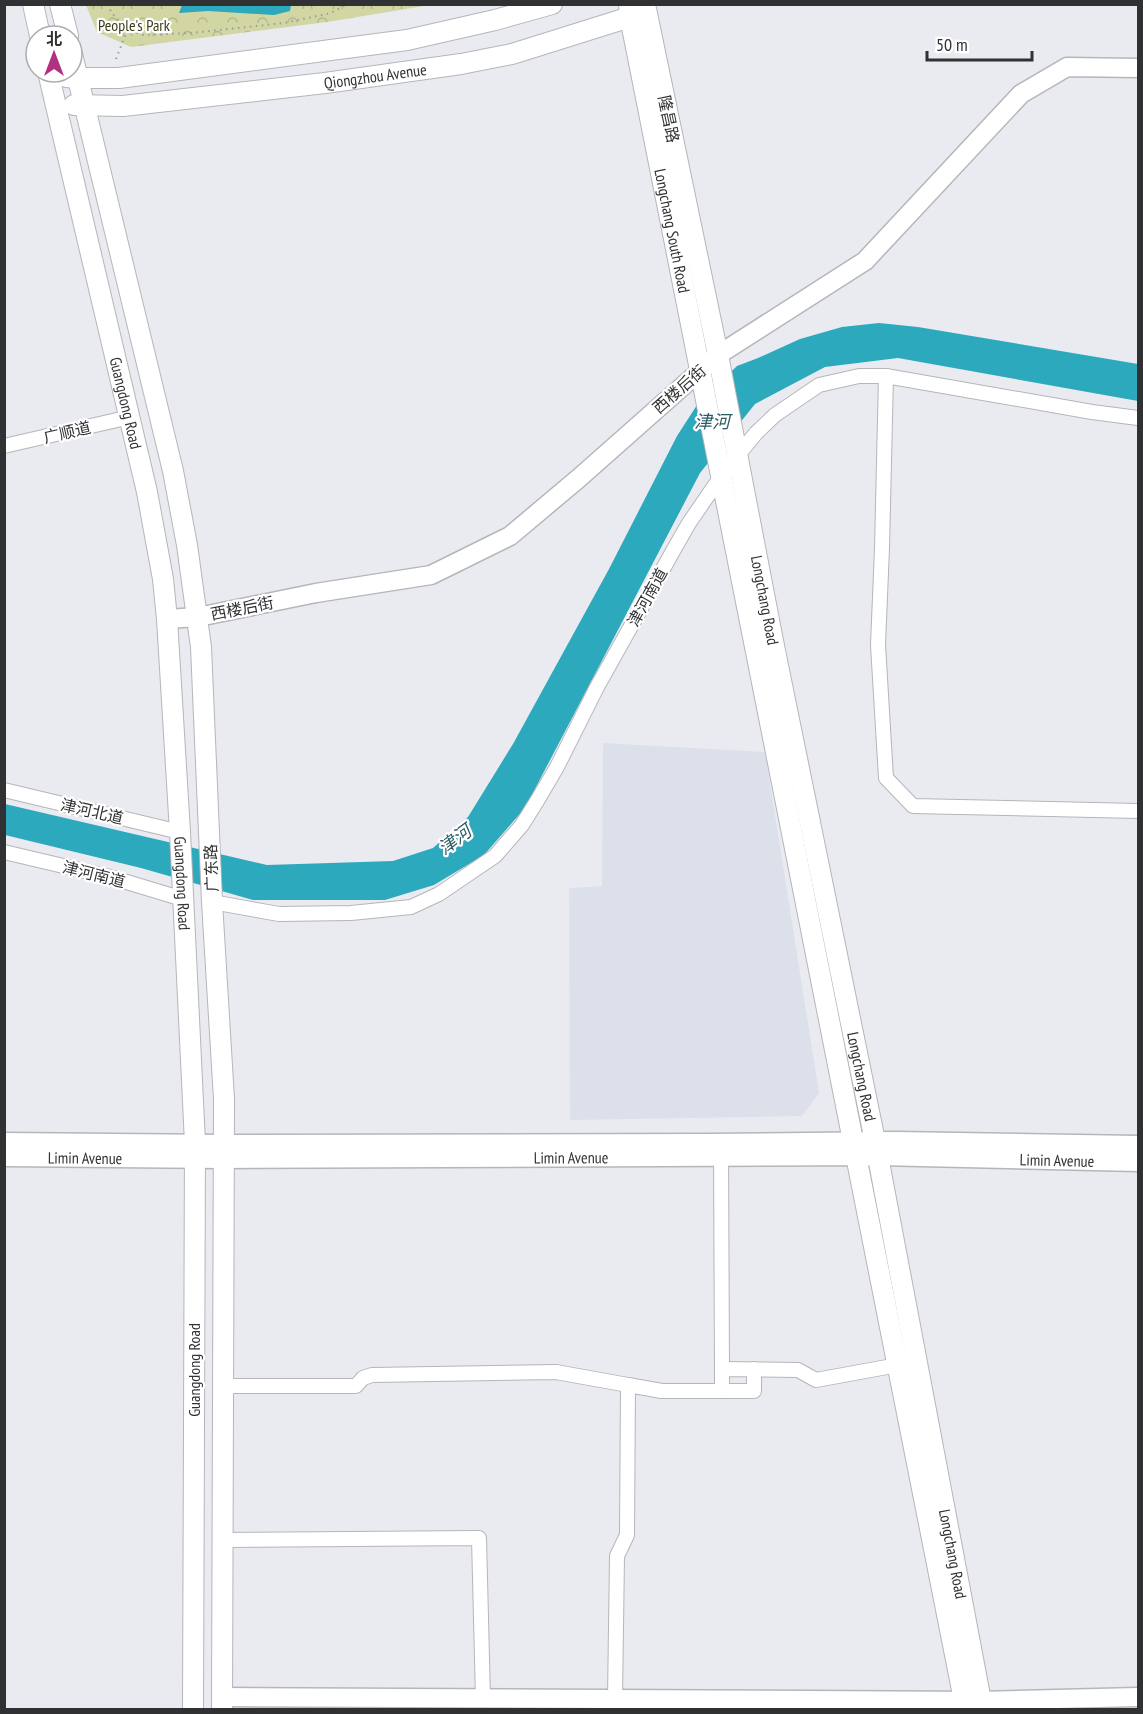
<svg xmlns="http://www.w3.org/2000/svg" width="1143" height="1714" font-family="'PT Sans Narrow','Noto Sans SC',sans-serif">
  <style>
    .built { fill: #dce0eb }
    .park { fill: url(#park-crowns) }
    .water { fill: #2da9bd }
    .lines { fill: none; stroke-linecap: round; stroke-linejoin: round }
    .minor-casing { stroke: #b4b6ba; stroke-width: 16 }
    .tertiary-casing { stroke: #b4b6ba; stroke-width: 21 }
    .secondary-casing { stroke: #b4b6ba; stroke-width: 22 }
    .path { stroke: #9a9c9f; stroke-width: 2; stroke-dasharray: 1.5 4.5; stroke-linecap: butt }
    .minor { stroke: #fff; stroke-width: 14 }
    .tertiary { stroke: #fff; stroke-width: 18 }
    .secondary { stroke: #fff; stroke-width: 20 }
    .labels { text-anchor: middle; stroke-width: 4.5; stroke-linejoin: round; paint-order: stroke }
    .park-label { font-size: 16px; fill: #3a3d19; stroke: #fff }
    .street-label { font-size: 16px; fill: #303133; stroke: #fff }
    .water-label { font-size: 18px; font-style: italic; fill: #2c5d67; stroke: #fff }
  </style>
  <defs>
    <pattern id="park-crowns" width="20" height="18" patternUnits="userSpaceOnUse" patternTransform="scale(1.5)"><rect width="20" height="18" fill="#d1d6a2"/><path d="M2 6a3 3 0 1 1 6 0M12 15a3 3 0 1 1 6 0" fill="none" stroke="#b4b88c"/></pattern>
  </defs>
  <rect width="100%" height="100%" fill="#e9ebf0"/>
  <path class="built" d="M603,743L765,752L819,1093L802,1116L570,1120L569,888L602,886Z"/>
  <path class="park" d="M86,5H430L327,22L131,47L97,32Z"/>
  <g class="water">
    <path d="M182,5V4L291,5L290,11L274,15L208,11L179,13Z"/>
    <path d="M879,323L918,327L1138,364V401L898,358L825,367L755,404L700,473L525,808L484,855L434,885L385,900H253L141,868L5,835V804L267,865L393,861L433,848L468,817L513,744L609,569L677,436L697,405L737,366L758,358L800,339L842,327Z"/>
  </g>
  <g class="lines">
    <g class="minor-casing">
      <g id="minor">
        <path d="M886,376L882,548L878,645L886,778L913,806L1138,811"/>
        <path d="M4,446L130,417"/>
        <path d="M4,790L180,832"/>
        <path d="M4,852L110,877L183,899"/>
        <path d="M212,902L279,914L351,913L411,907L439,894L495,856L522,825L537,801L557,767L597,687L673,551L689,523L722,475L756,433L775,415L819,385L859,376H886L1092,412L1138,418"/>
        <path d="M721,1148L722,1369"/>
        <path d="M628,1385L662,1391H754V1369"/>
        <path d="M222,1386H356L363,1378L372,1375L556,1372L628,1385L627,1535L617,1556L615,1699"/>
        <path d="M722,1391V1369L798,1370L816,1380L898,1365"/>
        <path d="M222,1540L479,1538L483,1699"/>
      </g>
    </g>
    <g class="tertiary-casing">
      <g id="tertiary">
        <path d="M167,619L198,617L316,593L431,575L510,536L579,478L718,355L865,261L1021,94L1067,67L1138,68"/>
        <path d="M4,1142L224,1144L710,1143L896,1141L1138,1145"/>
        <path id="s1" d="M4,1157L223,1159L878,1156L1138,1162"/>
        <path d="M222,1697L981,1701L1138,1697"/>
      </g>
    </g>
    <g class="secondary-casing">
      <g id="secondary">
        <path d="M33,4L40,36"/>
        <path d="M60,4L68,36"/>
        <path id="s2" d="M629,4L630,17L964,1700V1710"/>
        <path id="s3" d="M643,4L646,9L718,355L774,646L875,1141L981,1701V1710"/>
        <path d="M72,54L173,471L187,545L201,647L212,902L224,1099L222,1710"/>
        <path id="s4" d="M48,72L147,492L163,579L167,619L180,832L195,1143L193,1710"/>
        <path d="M66,77L78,78H119L407,40L495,20L552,4"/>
        <path id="s5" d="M74,105L123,106L325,83L461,64L512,54L630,17L640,12"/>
      </g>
    </g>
    <g class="path">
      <path d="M108,4L111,12L122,24L141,35L191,33L284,23L331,13L347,4"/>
      <path d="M116,59L128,28"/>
    </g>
    <use href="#minor" class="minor"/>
    <use href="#tertiary" class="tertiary"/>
    <use href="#secondary" class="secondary"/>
  </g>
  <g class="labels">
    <g class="park-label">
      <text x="134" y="31">People's Park</text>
    </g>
    <g class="street-label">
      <text dy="6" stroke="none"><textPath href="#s5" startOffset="303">Qiongzhou Avenue</textPath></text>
      <text transform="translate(669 119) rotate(78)" y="6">隆昌路</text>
      <text dy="6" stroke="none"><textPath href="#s2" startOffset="231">Longchang South Road</textPath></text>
      <text transform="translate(679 389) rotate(-41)" y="6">西楼后街</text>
      <text dy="6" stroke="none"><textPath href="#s4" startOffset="340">Guangdong Road</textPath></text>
      <text transform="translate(67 432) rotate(-13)" y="6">广顺道</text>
      <text transform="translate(647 597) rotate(-61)" y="6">津河南道</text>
      <text dy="6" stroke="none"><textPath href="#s3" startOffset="609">Longchang Road</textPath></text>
      <text transform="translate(242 608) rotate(-11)" y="6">西楼后街</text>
      <text transform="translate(92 811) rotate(13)" y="6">津河北道</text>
      <text transform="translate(211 868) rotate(-92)" y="6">广东路</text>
      <text transform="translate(94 874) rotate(14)" y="6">津河南道</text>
      <text dy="6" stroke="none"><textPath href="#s4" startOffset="825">Guangdong Road</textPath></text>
      <text dy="6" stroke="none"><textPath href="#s3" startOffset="1095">Longchang Road</textPath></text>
      <text dy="6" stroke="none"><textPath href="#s1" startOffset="81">Limin Avenue</textPath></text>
      <text dy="6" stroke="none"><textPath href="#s1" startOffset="567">Limin Avenue</textPath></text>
      <text dy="6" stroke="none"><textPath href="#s1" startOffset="1053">Limin Avenue</textPath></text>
      <text transform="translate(194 1370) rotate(-90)" y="6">Guangdong Road</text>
      <text dy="6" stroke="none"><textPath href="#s3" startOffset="1581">Longchang Road</textPath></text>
    </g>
    <g class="water-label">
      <text x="712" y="428">津河</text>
      <text transform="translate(455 840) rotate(-37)" y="6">津河</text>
    </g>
  </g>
  <rect width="1143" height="1714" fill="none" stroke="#303133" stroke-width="12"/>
  <g transform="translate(54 54)"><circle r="28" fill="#ffffff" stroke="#acadad" stroke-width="1.5"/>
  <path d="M0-4.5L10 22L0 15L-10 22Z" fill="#af3180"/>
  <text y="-9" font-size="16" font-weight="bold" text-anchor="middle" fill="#303133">北</text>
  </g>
  <path d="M927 51v9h105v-9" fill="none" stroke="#303133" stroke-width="3"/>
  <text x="936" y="51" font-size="18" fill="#303133" stroke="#ffffff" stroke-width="4.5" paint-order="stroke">50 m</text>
</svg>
